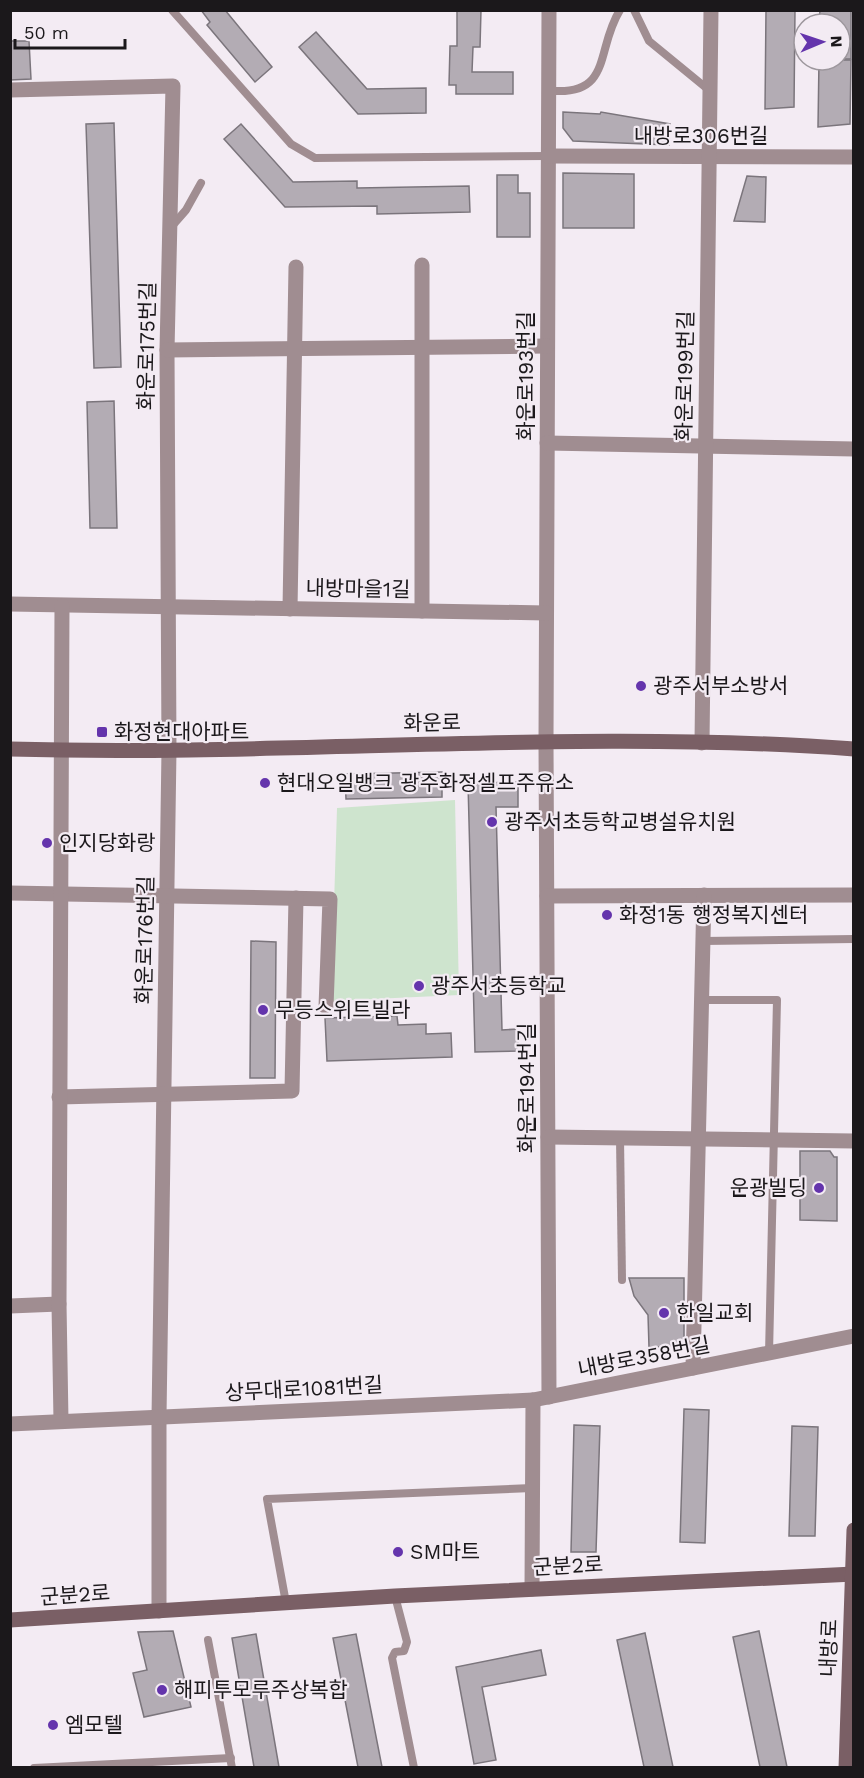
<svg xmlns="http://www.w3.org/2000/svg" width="864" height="1778" font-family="'Work Sans','Noto Sans KR',sans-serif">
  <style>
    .green { fill: #cee4ce }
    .building { fill: #b3acb4; stroke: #7b757c; stroke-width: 1.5 }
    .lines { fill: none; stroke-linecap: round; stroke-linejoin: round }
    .lane { stroke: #a08d91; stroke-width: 8 }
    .street { stroke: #a08d91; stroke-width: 15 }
    .secondary { stroke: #7a5f65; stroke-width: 15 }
    .poi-dot { fill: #6434ac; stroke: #f3ebf3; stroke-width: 2 }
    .labels { text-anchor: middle; stroke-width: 4.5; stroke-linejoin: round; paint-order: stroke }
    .street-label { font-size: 21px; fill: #1b181b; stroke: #f3ebf3 }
    .poi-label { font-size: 21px; fill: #1b181b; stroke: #f3ebf3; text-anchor: start }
  </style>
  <rect width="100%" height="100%" fill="#f3ebf3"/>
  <path class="green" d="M455,800L459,995L331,1001L337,808Z"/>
  <g class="building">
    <path d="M201,10H225L272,67L255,82L207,25L210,22Z"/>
    <path d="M457,10H481L480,47H473L472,72H513V94H456V85H449L450,46H457Z"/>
    <path d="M766,10H795L794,107L765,109Z"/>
    <path d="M820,10H851V59H840V24H819Z"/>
    <path d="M316,32L367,89L426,88V113L358,114L299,47Z"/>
    <path d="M10,41H29L31,79L10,80Z"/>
    <path d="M819,60H851L850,124L818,127Z"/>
    <path d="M563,112L600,114L601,112L670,124L669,145L573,141L563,128Z"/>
    <path d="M114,123L121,367L94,368L86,124Z"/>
    <path d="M241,124L293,182L357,181V188L469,186L470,212L377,214V206L285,207L224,139Z"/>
    <path d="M563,173L634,174V228H563Z"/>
    <path d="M497,175H518V193H530V237H497Z"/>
    <path d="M747,176L766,177L765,222L734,221Z"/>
    <path d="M114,401L117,528H90L87,402Z"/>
    <path d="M442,772V797L346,799L345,774Z"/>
    <path d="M518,782V807H496L502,1030L518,1029V1051L475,1052L468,783Z"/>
    <path d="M251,941L276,942L275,1078H250Z"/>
    <path d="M397,1016L398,1025L426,1024V1034L451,1033L452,1057L327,1061L325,1018Z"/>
    <path d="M800,1151H830L834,1157H837V1221L800,1220Z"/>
    <path d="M629,1278H684V1347H649L648,1315L634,1296Z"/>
    <path d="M684,1409L709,1410L705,1543L680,1542Z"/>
    <path d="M574,1425L600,1426L596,1552H571Z"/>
    <path d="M792,1426L818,1427L815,1536H789Z"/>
    <path d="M173,1631L191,1707L144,1717L133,1673L147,1670L138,1632Z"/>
    <path d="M759,1631L787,1767H760L733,1637Z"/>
    <path d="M645,1633L673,1767H644L617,1640Z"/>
    <path d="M256,1634L279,1767H254L232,1638Z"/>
    <path d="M356,1634L382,1767H358L333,1638Z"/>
    <path d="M541,1650L546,1675L482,1687L496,1760L474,1764L456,1667Z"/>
  </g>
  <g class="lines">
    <g class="lane">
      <path d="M172,10L291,144L315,158L548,156"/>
      <path d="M634,10L649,41L710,91"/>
      <path d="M556,91C612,93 596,48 620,10"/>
      <path d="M172,226L186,210L201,183"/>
      <path d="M703,941L854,939"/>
      <path d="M702,1000H777L769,1354"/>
      <path d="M620,1138L622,1280"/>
      <path d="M395,1596L407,1642L404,1651L395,1652L392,1658L414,1768"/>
      <path d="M286,1603L267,1499L532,1488"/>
      <path d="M208,1640L232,1768"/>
      <path d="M34,1768L231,1758"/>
    </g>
    <g class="street">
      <path d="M549,10L546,741L549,1397"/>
      <path d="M10,90L173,86L167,350L169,750L159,1417V1611"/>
      <path d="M548,156L854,157"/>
      <path d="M167,350L547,346"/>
      <path d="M547,443L854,449"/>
      <path d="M10,604L546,613"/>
      <path d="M290,609L296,267"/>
      <path d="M422,611V265"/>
      <path d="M702,743L711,10"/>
      <path d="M10,893L330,899L326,1007"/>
      <path d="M547,896L854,895"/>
      <path d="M59,1097L292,1091L296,898"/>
      <path d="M548,1137L854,1141"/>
      <path d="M10,1306L59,1304"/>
      <path d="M693,1368L704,895"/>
      <path d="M61,1421L59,1304L62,606"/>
      <path d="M10,1424L533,1400L854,1336"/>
      <path d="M532,1589L533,1400"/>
    </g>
    <g class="secondary">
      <path d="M10,749C291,757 573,728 854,749"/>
      <path d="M10,1620L395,1596L854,1574"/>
      <path d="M846,1768L854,1530"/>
    </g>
  </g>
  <g class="poi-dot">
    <circle cx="641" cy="686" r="6"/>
    <rect x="96" y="726" width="12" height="12" rx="3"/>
    <circle cx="265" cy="783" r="6"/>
    <circle cx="492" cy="822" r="6"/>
    <circle cx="47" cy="843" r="6"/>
    <circle cx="607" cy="915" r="6"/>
    <circle cx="419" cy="986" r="6"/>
    <circle cx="263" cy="1010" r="6"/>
    <circle cx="819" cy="1188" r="6"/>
    <circle cx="664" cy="1313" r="6"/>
    <circle cx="398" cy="1552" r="6"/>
    <circle cx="162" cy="1690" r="6"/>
    <circle cx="53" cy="1725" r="6"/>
  </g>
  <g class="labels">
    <g class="street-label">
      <text x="701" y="143">내방로306번길</text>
      <text transform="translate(147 346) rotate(-89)" y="7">화운로175번길</text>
      <text transform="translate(526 376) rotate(-90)" y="7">화운로193번길</text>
      <text transform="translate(685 376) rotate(-89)" y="7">화운로199번길</text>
      <text transform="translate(358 589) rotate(1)" y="7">내방마을1길</text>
      <text transform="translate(432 723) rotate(-1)" y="7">화운로</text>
      <text transform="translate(145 940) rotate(-89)" y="7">화운로176번길</text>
      <text transform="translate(527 1088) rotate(-90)" y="7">화운로194번길</text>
      <text transform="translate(644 1357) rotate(-11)" y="7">내방로358번길</text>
      <text transform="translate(304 1389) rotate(-3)" y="7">상무대로1081번길</text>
      <text transform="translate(568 1566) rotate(-3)" y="7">군분2로</text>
      <text transform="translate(75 1595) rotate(-4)" y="7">군분2로</text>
      <text transform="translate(829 1648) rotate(-88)" y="7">내방로</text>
    </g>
    <g class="poi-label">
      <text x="653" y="693">광주서부소방서</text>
      <text x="114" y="739">화정현대아파트</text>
      <text x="277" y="790">현대오일뱅크 광주화정셀프주유소</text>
      <text x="504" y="829">광주서초등학교병설유치원</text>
      <text x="59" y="850">인지당화랑</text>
      <text x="619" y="922">화정1동 행정복지센터</text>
      <text x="431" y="993">광주서초등학교</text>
      <text x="275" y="1017">무등스위트빌라</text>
      <text x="807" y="1195" text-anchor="end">운광빌딩</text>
      <text x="676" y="1320">한일교회</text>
      <text x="410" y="1559">SM마트</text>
      <text x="174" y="1697">해피투모루주상복합</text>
      <text x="65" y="1732">엠모텔</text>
    </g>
  </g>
  <rect width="864" height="1778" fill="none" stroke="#1b181b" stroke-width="24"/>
  <g transform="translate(822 42) rotate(88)"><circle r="28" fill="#f3ebf3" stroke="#9d979d" stroke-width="1.5"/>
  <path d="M0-4.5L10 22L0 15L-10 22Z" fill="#6434ac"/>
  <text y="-9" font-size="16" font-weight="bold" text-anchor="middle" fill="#1b181b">N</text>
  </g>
  <path d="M15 39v9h110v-9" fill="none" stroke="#1b181b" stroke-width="3"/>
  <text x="24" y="39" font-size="18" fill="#1b181b" stroke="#f3ebf3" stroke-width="4.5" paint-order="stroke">50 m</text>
</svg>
